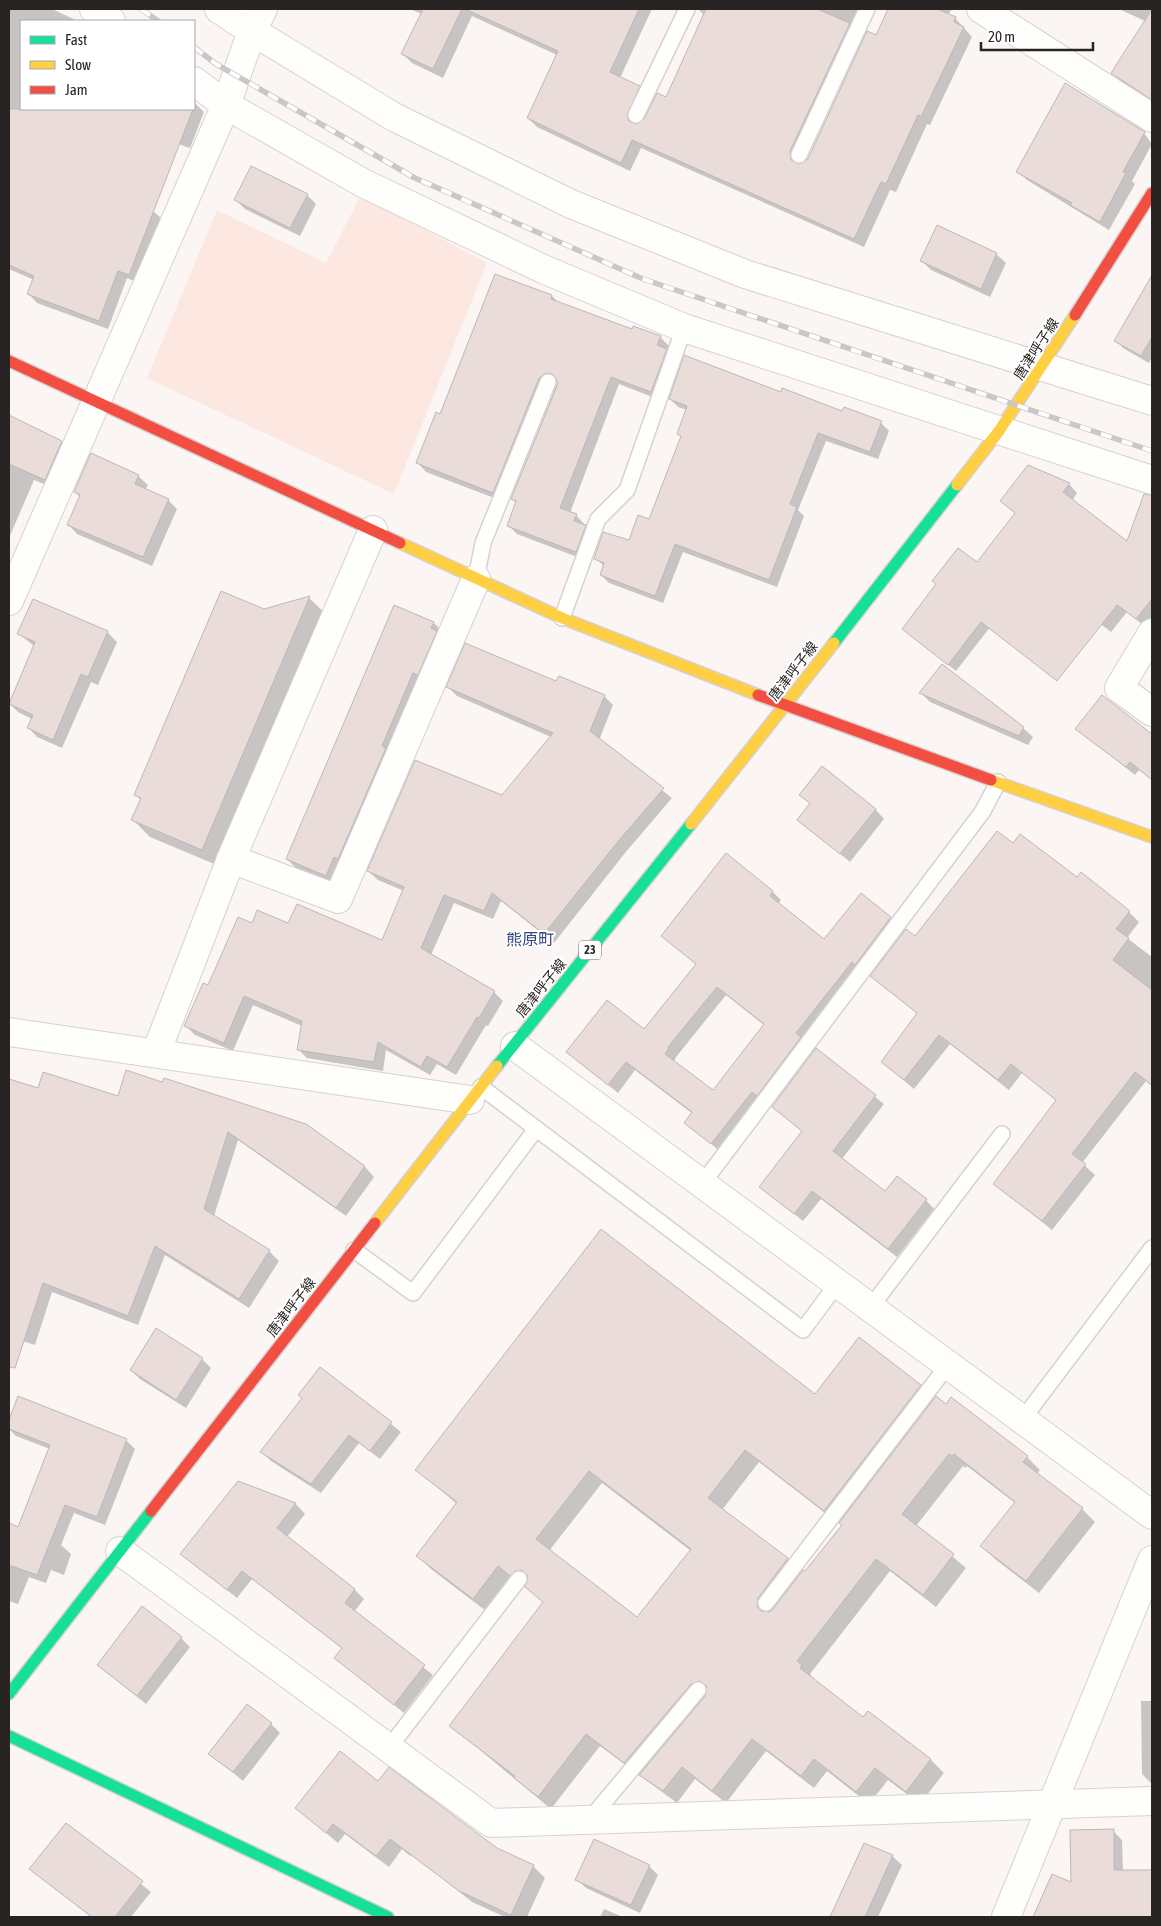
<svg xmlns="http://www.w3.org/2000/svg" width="1161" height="1926" font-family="'Asap Condensed','Noto Sans JP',sans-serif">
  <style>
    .green { fill: #fde8e1 }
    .shadow { fill: #0003; fill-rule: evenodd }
    .building { fill: #eadcd8; stroke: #bcb8b7; fill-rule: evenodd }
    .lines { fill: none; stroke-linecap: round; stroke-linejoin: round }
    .lane-casing { stroke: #d6d2d1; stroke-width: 18 }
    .street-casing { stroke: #d6d2d1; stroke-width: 30 }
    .fast-casing { stroke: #d6d2d1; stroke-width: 14 }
    .slow-casing { stroke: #d6d2d1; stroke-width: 14 }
    .jam-casing { stroke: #d6d2d1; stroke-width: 14 }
    .lane { stroke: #fefefd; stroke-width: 15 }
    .street { stroke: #fefefd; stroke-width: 28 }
    .fast { stroke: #16e098; stroke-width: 11 }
    .slow { stroke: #ffcf43; stroke-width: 11 }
    .jam { stroke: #f24e42; stroke-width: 11 }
    .rail-casing { stroke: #c9c7c7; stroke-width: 5.5 }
    .rail { stroke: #fff; stroke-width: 4; stroke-dasharray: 11; stroke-linecap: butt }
    .labels { text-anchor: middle; stroke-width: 4; stroke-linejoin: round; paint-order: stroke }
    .shield { fill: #fff; stroke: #686665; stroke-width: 1 }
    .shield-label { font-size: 12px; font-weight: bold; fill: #272423 }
    .street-label { font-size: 14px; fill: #272423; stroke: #fff }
    .quarter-label { font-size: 16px; fill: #334882; stroke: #fff }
  </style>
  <rect width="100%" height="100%" fill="#fbf6f4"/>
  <path class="green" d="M361,195L487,263L394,494L147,378L217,210L326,263Z"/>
  <g class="shadow">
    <path d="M9,9H52L78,21H21V109H66L100,123L106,109H194V102L204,112L190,148L178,144L153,211L162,219L138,283L127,278L108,329L37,303L29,294L34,280L9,269Z"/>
    <path d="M410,9H652L620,78L639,87L648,96L636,121V126L666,99L704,15L698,9L691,11L686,9H861L799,165L805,164L819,137L825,140L905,9H952L948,15L955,18L972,37L930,125L927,124L896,192L890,190L864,247L641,148L630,171L537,127L528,118L557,55L472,16L443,78L412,63L403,54L422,14Z"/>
    <path d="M1119,9H1151L1145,21Z"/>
    <path d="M1136,36L1152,46V102L1122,82L1112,73Z"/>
    <path d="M1144,133L1152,144L1132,181L1135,184L1109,230L1027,180L1018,171Z"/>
    <path d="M307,195L316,204L300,236L245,209L236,200Z"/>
    <path d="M996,254L1006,263L990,297L931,270L922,261Z"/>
    <path d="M1152,294V357L1149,363L1123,348L1116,340L1145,307Z"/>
    <path d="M552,296L559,303L633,330L660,337L669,346L667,351L675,359L660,400L619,384L570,513L576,515L594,535L585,560L517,534L509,526L517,504L512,499L558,381L548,387L502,501L426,472L418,463L441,415Z"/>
    <path d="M782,393L881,423L889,431L878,459L826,441L798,510L804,516L777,587L683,552L663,603L609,583L601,575L604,566L595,558L629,542L649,520L682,437L678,434L687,410L678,407L670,399Z"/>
    <path d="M9,417L61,442L70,451L54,488L34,480L9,538Z"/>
    <path d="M1028,466L1069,484L1077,493L1072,501L1127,543L1143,502L1152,505V630L1150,631L1127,612L1111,632L1004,550L1016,514L1002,501Z"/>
    <path d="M138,476L148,485L145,490L168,500L177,509L152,566L77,534L68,524L80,497L75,492Z"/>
    <path d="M309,598L327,615L219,866L150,837L133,820L141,800L136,795L264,610Z"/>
    <path d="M34,600L107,632L117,642L98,685L91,682L62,748L37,737L28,727L32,719L18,712L9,703L34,646L19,634Z"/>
    <path d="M998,617L956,671L903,629Z"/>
    <path d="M434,623L443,632L335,884L296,868L287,859Z"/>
    <path d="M557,683L604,696L613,705L599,740L672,798L625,853L554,943L501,901L493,919L454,903L431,955L494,992L503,1001L488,1026L486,1025L456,1075L437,1064L430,1075L386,1050L383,1071L307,1058L298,1049L302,1026L253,1005L233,1051L195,1035L186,1026L209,987L253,925L289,924L383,941L404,891L378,880L368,871L503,797L551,737L457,696L448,687Z"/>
    <path d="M921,693L1023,728L1033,737L1028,745L930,702Z"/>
    <path d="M1102,696L1152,735V780L1139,770L1135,775L1077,729Z"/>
    <path d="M801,795L875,809L884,819L850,862L799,820L811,804Z"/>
    <path d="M1013,845L1077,879L1129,912L1139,922L1127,938L1152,957V1086L1146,1081L1082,1163L1095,1175L1052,1230L995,1184L1057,1101L1022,1073L1009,1090L950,1044L914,1089L882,1062L918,1014L872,976L915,938Z"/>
    <path d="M773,892L781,900L778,904L824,941L861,895L899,927L721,1152L685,1123L693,1114L635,1070L618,1093L577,1060L645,1031L697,965L662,936ZM726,995L764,1025L713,1091L674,1062L676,1057Z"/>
    <path d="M816,1050L884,1104L842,1159L886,1193L926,1200L934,1209L897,1257L821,1199L803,1221L761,1187L803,1132L773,1107Z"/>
    <path d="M9,1080L39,1090L119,1097L305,1125L365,1167L374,1177L346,1216L238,1140L214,1216L269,1251L279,1261L249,1308L165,1255L138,1325L52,1292L35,1345L9,1337V1209L22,1167L9,1163Z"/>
    <path d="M202,1359L211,1368L186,1408L140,1379L131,1370Z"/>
    <path d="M320,1368L401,1432L380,1459L359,1443L321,1493L271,1461L262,1452L303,1399Z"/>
    <path d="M920,1386L934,1400L946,1406L952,1398L1027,1457L1040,1470L1037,1474L1082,1509L1095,1522L1039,1593L995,1559L982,1546L1015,1503L967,1466L966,1468L963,1466L916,1526L966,1568L936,1607L890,1571L810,1674L814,1679L813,1680L864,1719L869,1713L931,1760L944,1773L920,1804L888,1780L869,1804L827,1771L814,1788L766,1751L726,1803L695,1779L677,1803L600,1746L551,1809L451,1726L544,1603L525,1586L523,1588L511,1578L486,1611L431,1569L418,1556L457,1504L417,1470L816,1396ZM759,1462L838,1523L839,1521L843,1525L806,1573L802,1574L787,1559L722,1510ZM602,1483L691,1551L637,1619L549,1551Z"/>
    <path d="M19,1398L126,1440L135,1449L105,1525L74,1513L61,1545L71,1554L64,1575L51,1570L46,1583L29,1577L18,1604L9,1601V1524L19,1528L50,1449L16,1436L9,1429Z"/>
    <path d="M239,1483L296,1504L305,1514L287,1537L355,1590L364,1599L354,1612L433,1675L404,1713L336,1658L343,1649L252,1579L237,1598L181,1554Z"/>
    <path d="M181,1638L190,1647L146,1704L98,1665Z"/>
    <path d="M1141,1701H1152V1784L1142,1774Z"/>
    <path d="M271,1724L280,1733L243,1781L210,1754Z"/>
    <path d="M379,1782L496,1850L533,1866L545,1878L527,1917H505L472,1902L412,1854L410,1856L402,1849L389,1867L345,1834L338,1843L296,1808Z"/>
    <path d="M66,1824L151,1892L131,1917H91L31,1869Z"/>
    <path d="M1113,1831L1122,1840L1123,1871H1152V1917H1043L1037,1911L1072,1884Z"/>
    <path d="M865,1844L892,1856L902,1865L878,1917H831Z"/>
    <path d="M649,1866L658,1875L640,1913L586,1888L577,1879Z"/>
    <path d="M604,1909L623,1917H600Z"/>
  </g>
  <g class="building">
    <path d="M423,9H462L433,69L401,54Z"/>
    <path d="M465,9H639L610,72L640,86L627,115L629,121L636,124L644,119L657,93L666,97L706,9H817L850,23L790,151L791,160L799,164L808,159L867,31L876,35L888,9H937L956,17L954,22L964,27L921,117L918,115L886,184L881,182L854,239L632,140L621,163L527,118L558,51Z"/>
    <path d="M1152,9V100L1111,73Z"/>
    <path d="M1065,83L1145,132L1123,172L1126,173L1100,222L1070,205L1072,203L1016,172Z"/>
    <path d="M9,109H193L129,275L118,271L99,321L27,294L34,276L9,265Z"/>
    <path d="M251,166L308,194L290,228L234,200Z"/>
    <path d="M937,225L997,253L981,289L920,261Z"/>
    <path d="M495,274L552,295L551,299L632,329L633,326L661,336L657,345L667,349L651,392L611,377L560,508L577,514L574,521L586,525L576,552L507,526L516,501L511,499L557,386V380L552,374L546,373L539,378L493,493L416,463L436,412L440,414Z"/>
    <path d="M1152,275V337L1141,356L1114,341Z"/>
    <path d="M684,355L781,392L782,388L842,411L844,407L882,421L870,452L818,433L790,504L797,507L769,580L675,544L655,596L600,575L604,563L594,559L603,532L629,540L638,515L649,519L681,436L677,434L687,406L669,399Z"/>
    <path d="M9,415L62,441L45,480L9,464Z"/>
    <path d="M91,453L139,475L135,484L169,499L143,557L67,525L80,495L74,492Z"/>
    <path d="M1028,465L1070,483L1063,492L1127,541L1144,494L1152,495V599L1136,619L1117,605L1057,681L981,622L948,665L902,629L936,584L932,581L958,548L977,562L1015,513L1000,501Z"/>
    <path d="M221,591L264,609L310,596L202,850L131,820L141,798L134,795Z"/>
    <path d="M33,599L108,631L88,677L81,674L53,740L27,728L33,715L9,704L35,642L17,634Z"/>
    <path d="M394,605L434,622L431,628L437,631L418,675L413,673L382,746L386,748L338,859L334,857L326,876L286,859Z"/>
    <path d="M465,643L556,681L559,676L605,695L590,731L664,788L616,844L544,934L492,893L484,911L444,895L421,948L495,991L479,1018L477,1017L447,1067L427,1056L421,1067L378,1042L374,1062L297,1050L302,1021L244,996L224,1043L184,1026L203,983L208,985L238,917L252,923L257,910L288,923L297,904L382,940L404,887L367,871L415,760L502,795L553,733L446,687Z"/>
    <path d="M942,664L1024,727L1019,736L919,693Z"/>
    <path d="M1102,695L1152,734V780L1130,762L1126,767L1075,729Z"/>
    <path d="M822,766L876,809L840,854L797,820L810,803L799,795Z"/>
    <path d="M997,831L1013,843L1020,834L1077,877L1081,872L1130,911L1116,929L1129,938L1113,960L1152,990V1085L1135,1072L1072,1154L1086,1164L1042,1221L993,1184L1056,1100L1011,1064L998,1080L939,1035L904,1080L881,1062L917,1013L870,976L906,929L915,936Z"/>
    <path d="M726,853L773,891L770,896L824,939L861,893L891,917L855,965L852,962L796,1033L801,1037L757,1096L752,1092L711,1144L684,1123L692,1112L626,1062L608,1085L566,1052L607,1000L644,1029L696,964L661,936ZM717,987L764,1024L713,1090L665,1054L669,1048L668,1047Z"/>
    <path d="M816,1048L876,1095L833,1151L885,1191L897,1176L927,1199L888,1249L812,1191L794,1214L759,1187L802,1131L772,1107Z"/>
    <path d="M126,1070L162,1082L164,1078L306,1124L365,1166L336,1208L228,1132L204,1209L270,1250L239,1299L155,1246L128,1316L43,1283L15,1368L9,1367V1079L38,1088L43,1072L118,1096Z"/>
    <path d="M601,1229L815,1394L859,1337L921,1385L824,1511L745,1450L708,1498L788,1558L758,1598L757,1606L761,1611L769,1612L773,1609L803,1570L805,1571L842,1525L839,1523L936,1396L946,1404L951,1397L1028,1456L1023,1462L1083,1508L1026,1581L980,1546L1015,1502L954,1454L952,1456L949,1454L902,1514L954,1554L923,1595L876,1559L797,1661L802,1665L800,1668L863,1717L868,1711L931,1759L906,1792L875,1768L856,1792L814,1759L801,1776L752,1739L712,1791L682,1767L663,1791L639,1775L705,1696L707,1686L699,1681L691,1684L624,1763L586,1734L538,1797L514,1778L515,1776L449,1726L543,1602L525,1587L528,1576L521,1570L515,1571L510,1576L498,1566L473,1599L416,1556L457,1502L415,1470ZM589,1471L691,1549L637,1617L536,1539Z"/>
    <path d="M156,1328L203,1358L176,1400L130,1370Z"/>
    <path d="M320,1367L392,1422L370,1451L349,1435L311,1484L260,1452L302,1398L298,1395Z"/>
    <path d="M18,1396L127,1439L97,1517L65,1505L37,1575L9,1565V1523L18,1527L50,1445L9,1429V1420Z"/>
    <path d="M238,1481L296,1503L277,1528L355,1589L345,1603L425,1665L394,1705L334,1658L342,1648L242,1571L227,1590L180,1554Z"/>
    <path d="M142,1606L182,1637L137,1696L97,1665Z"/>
    <path d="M247,1704L272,1723L233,1772L208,1754Z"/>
    <path d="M340,1751L378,1781L389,1767L497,1848L534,1865L511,1915L459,1891L390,1839L376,1856L333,1824L326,1833L295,1808Z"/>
    <path d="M66,1823L143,1881L115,1917H92L29,1869Z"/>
    <path d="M1114,1829V1870H1152V1917H1033L1052,1874L1071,1882L1070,1830Z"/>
    <path d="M594,1839L650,1865L631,1905L575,1880Z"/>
    <path d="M864,1843L893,1855L865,1917H830Z"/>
  </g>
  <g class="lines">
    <g class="lane-casing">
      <g id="lane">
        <path d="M636,115L687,9"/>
        <path d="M799,155L867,9"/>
        <path d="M476,579L483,543L548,382"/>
        <path d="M562,618L598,519L627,490L684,328"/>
        <path d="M481,1087L803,1330L837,1284"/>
        <path d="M702,1184L983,811L998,782"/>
        <path d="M354,1250L413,1293L536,1129"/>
        <path d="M870,1308L1002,1134"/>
        <path d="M1022,1420L1152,1248"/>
        <path d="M766,1603L948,1365"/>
        <path d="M388,1749L519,1579"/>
        <path d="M590,1819L698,1690"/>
      </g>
    </g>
    <g class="street-casing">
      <g id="street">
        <path d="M94,9L111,21"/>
        <path d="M219,9L252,31L394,117L571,204L745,274L1152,401"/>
        <path d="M981,9L1152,118"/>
        <path d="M194,81L226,105L363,183L543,269L684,328L1152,480"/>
        <path d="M9,601L226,105L252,31L263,9"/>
        <path d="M1152,633L1119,688L1152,712"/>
        <path d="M231,859L373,530"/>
        <path d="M9,1032L470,1100"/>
        <path d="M515,1046L1152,1515"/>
        <path d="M156,1053L231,859L338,899L476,579"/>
        <path d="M120,1551L491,1823L1152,1801"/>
        <path d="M1006,1917L1152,1560"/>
      </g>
    </g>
    <g class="fast-casing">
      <g id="fast">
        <path d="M834,643L957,485"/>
        <path d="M497,1066L691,824"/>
        <path d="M9,1694L151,1511"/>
        <path d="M9,1736L388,1917"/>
      </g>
    </g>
    <g class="slow-casing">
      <g id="slow">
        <path d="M957,485L999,431L1075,315"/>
        <path d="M400,543L562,618L758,695"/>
        <path d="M991,780L1152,837"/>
        <path d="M691,824L834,643"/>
        <path d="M375,1223L497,1066"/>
      </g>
    </g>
    <g class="jam-casing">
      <g id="jam">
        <path d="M1075,315L1152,193"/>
        <path d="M9,361L400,543"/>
        <path d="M758,695L991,780"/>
        <path d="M151,1511L375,1223"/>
      </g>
    </g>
    <use href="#lane" class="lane"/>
    <use href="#street" class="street"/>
    <use href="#fast" class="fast"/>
    <use href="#slow" class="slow"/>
    <use href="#jam" class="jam"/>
    <g class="rail-casing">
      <g id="rail">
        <path d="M141,9L158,21"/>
        <path d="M194,47L216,64L415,178L643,279L1152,451"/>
      </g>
    </g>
    <use href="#rail" class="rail"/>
  </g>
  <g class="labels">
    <rect class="shield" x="579" y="940.5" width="22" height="19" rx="4"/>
    <g class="shield-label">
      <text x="590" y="954">23</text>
    </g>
    <g class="street-label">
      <text transform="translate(1036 349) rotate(-57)" y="5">唐津呼子線</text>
      <text transform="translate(793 671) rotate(-52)" y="5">唐津呼子線</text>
      <text transform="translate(541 988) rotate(-51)" y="5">唐津呼子線</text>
      <text transform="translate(291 1307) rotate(-52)" y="5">唐津呼子線</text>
    </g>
    <g class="quarter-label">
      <text x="530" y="945">熊原町</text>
    </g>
  </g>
  <rect width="1161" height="1926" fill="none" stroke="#272423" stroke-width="20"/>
  <rect x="20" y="20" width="175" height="90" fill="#ffffff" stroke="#a9a7a7"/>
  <rect x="30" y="36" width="25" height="8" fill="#16e098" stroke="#a9a7a7"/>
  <text x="65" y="45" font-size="15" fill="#272423">Fast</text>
  <rect x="30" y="61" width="25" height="8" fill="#ffcf43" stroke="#a9a7a7"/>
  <text x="65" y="70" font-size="15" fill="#272423">Slow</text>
  <rect x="30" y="86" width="25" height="8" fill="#f24e42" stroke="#a9a7a7"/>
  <text x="65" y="95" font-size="15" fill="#272423">Jam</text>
  <path d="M981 42v8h112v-8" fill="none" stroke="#272423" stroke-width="2.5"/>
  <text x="988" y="42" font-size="15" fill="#272423" stroke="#ffffff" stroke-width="4" paint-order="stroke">20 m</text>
</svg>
